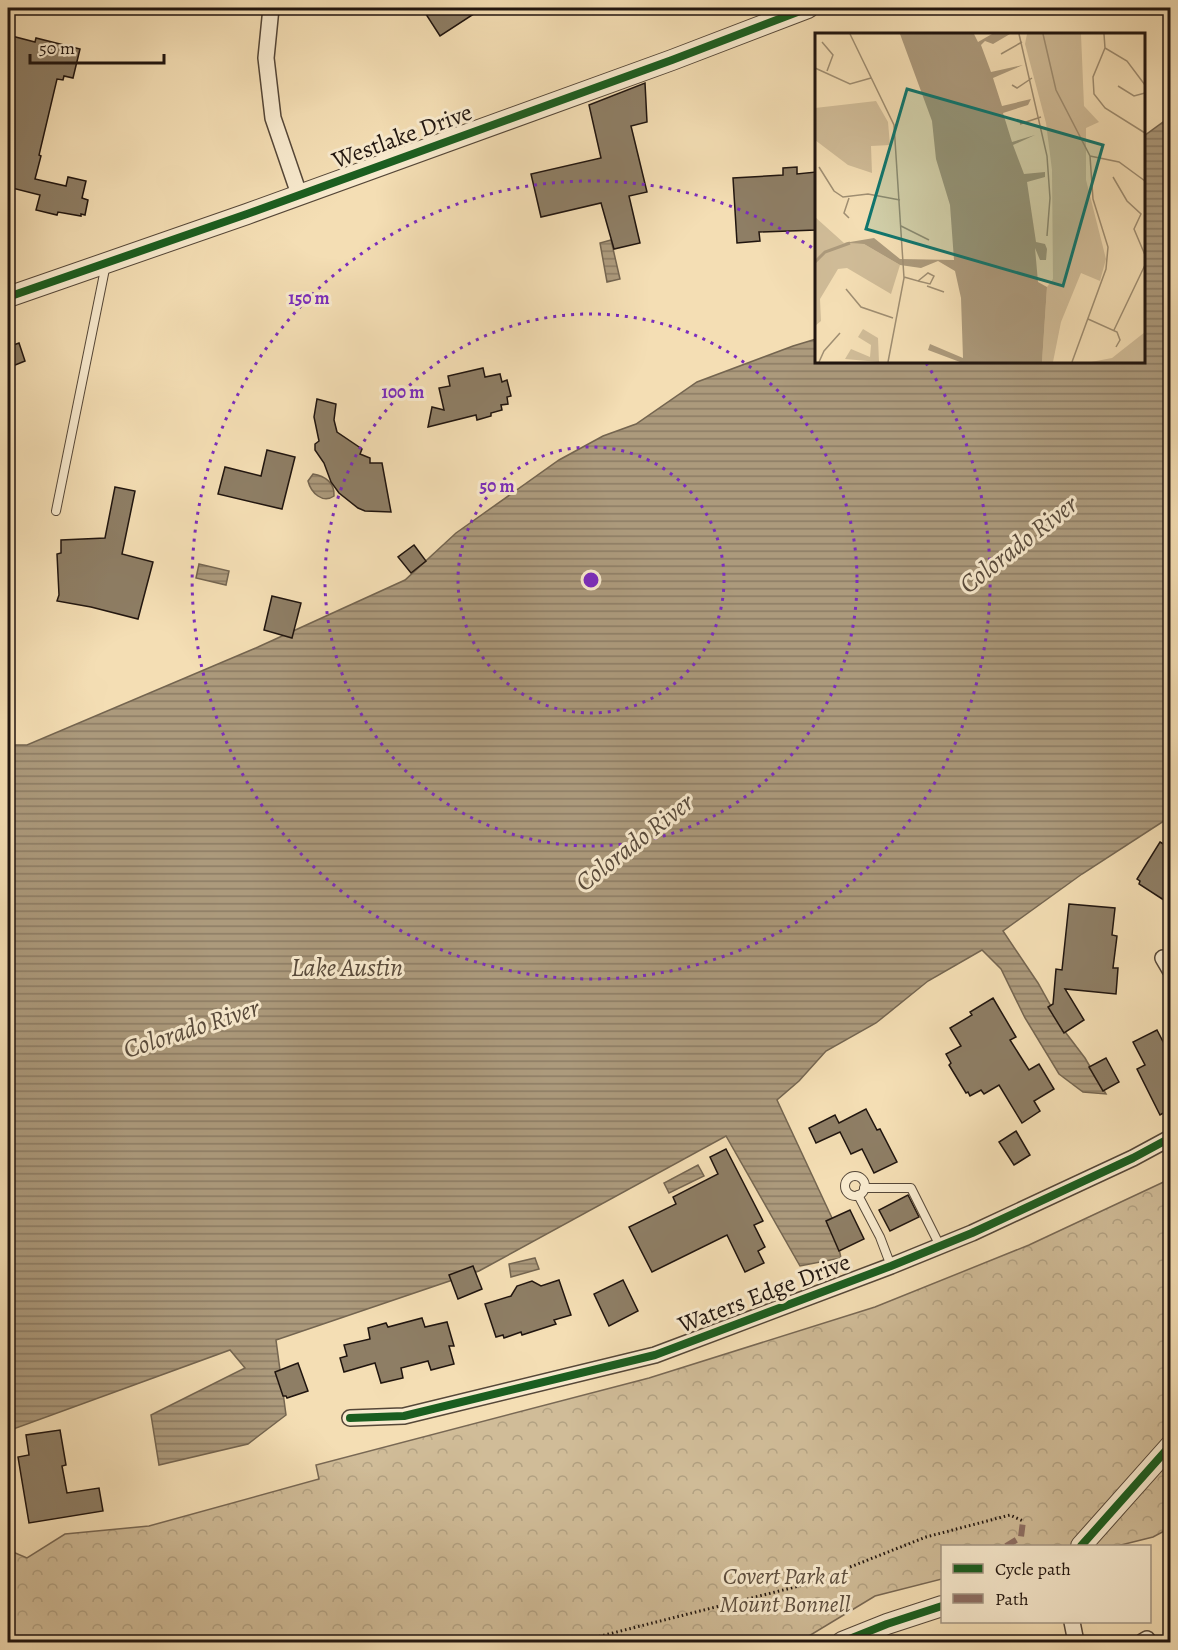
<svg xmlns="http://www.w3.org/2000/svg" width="1178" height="1650" font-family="Alegreya,serif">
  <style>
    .forest { fill: url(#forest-crowns); stroke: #786854; stroke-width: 1.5 }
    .water { fill: url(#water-rules); stroke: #746550; stroke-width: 1.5 }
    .building { fill: #8e7e65; stroke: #20150f; stroke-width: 1.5 }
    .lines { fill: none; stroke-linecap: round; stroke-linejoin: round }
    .service-casing { stroke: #554738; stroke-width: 10 }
    .minor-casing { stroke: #554738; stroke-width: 18 }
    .tertiary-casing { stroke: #554738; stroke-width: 22 }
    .path { stroke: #20150f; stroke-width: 3; stroke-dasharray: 1.5 3; stroke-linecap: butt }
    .service { stroke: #f8eace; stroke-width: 8 }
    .minor { stroke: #f8eace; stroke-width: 15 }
    .tertiary { stroke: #f8eace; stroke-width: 20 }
    .quiet { stroke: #8d6e63; stroke-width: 6; stroke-dasharray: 12 6; stroke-linecap: butt }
    .cycleway-casing { stroke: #f8eace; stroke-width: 11 }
    .cycleway { stroke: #1b5e20; stroke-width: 8 }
    .ring { fill: none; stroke: #7b2cbf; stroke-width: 3; stroke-dasharray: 3 6 }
    .labels { text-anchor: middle; stroke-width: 6; stroke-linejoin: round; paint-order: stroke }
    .street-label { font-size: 24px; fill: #20150f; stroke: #f8eace }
    .park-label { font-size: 24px; font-style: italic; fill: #5e4f3f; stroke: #f8eace }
    .water-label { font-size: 26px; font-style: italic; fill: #584a3b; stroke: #f8eace }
    .inset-river { fill: none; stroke: #ac9a7c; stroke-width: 3 }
    .inset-road { fill: none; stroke: #9f8e72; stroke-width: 1.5 }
    .view { fill: #0f766e; fill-opacity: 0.15; stroke: #0f766e; stroke-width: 3 }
    .inset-edge { fill: none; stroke: #20150f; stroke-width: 3 }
    .centre { fill: #7b2cbf; stroke: #f8eace; stroke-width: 3 }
    .ring-label { font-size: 18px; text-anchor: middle; font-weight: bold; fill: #7b2cbf; stroke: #f8eace; stroke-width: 6; stroke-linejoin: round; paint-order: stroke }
  </style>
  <defs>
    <pattern id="forest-crowns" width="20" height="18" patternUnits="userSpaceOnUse" patternTransform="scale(1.5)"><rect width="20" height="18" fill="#d0bc98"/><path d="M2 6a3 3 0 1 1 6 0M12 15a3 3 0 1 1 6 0" fill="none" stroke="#b2a182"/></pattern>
    <pattern id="water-rules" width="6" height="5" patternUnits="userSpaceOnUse" patternTransform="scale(1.5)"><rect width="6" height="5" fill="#ac9a7c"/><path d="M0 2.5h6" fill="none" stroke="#8c7c64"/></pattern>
  </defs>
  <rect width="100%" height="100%" fill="#f4deb4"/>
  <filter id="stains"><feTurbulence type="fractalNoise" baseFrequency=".00333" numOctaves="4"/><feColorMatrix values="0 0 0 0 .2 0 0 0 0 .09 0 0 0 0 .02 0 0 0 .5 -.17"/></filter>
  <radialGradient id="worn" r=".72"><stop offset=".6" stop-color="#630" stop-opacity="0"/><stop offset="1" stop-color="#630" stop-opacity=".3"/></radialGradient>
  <path class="forest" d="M1170,1179V1528L1153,1537L1117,1546H942V1579L875,1596L799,1642H8V1550L27,1558L65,1534L149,1526L319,1479L316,1465L649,1378L875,1307L1029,1245Z"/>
  <g class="water">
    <path d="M1170,117V817L1082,874L1003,931L1038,983L1066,1033L1085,1058L1106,1094L1083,1092L1059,1074L1025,1018L1001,969L982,950L928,981L876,1023L826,1051L799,1081L777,1100L832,1218L841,1258L800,1266L726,1136L479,1271L276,1340L286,1415L248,1444L159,1465L151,1415L245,1368L230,1350L8,1431V745H27L258,647L405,580L456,533L559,460L603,436L636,424L697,382L793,346L816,339V362H1144V136Z"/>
    <path d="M611,240L620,279L607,282L600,243Z"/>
    <path d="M313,474C325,476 335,483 334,496C323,504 311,493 308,481Z"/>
    <path d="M199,564L229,571L226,585L196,578Z"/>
    <path d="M698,1165L704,1176L669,1193L664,1183Z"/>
    <path d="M535,1258L539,1269L511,1277L509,1264Z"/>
  </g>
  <g class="building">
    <path d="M422,8H483L440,36Z"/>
    <path d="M8,35L35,42L36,38L80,49L73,78L64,76L63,80L57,79L39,155L41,156L35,179L66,186L68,177L86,181L82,198L88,200L85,215L81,214V216L58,212L57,215L36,210L40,195L8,187V83L12,63L8,62Z"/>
    <path d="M645,83L647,122L631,126L647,192L629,196L640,243L614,249L601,203L541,217L531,174L601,158L589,105Z"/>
    <path d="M797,167V174L816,172V230L759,232L760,241L737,243L733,178L783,175V168Z"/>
    <path d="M19,343L25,361L8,368V347Z"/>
    <path d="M483,368L485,377L500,374L502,382L507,380L511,396L507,397L508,404L501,405L502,410L491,413V416L477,420L476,415L428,427L432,407L444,410L439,388L450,386L448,376Z"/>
    <path d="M317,399L336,404L334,420L337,432L362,449L360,454L370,458V463H382L391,512L365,511L358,508L339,493L331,482L324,463L315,450V444L319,441L314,417Z"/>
    <path d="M267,450L295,457L282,509L218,494L225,467L261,476Z"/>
    <path d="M115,487L135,491L122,554L153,562L138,619L91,607L57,601L59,595L57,554L61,553V540L105,538Z"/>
    <path d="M414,545L426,561L411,573L398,557Z"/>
    <path d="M272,596L301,603L292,638L264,630Z"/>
    <path d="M1160,842L1170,848V904L1139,884L1140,881L1137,879Z"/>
    <path d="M1069,904L1115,908L1112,935L1117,936L1113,968H1118L1116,994L1065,989L1084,1020L1064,1033L1048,1007L1053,1004L1056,969L1062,970Z"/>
    <path d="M993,998L1016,1037L1010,1040L1029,1070L1039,1064L1054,1089L1034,1101L1040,1111L1022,1123L999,1085L984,1094L981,1090L970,1096L968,1092L966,1093L949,1065L951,1063L946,1054L961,1046L950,1028L972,1015L970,1012Z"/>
    <path d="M1157,1030L1170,1055V1109L1160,1115L1137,1069L1145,1065L1133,1042Z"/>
    <path d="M1106,1058L1119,1082L1103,1091L1089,1067Z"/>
    <path d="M866,1109L877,1130L880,1129L897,1162L874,1173L862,1149L851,1154L840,1132L816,1143L809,1128L835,1115L839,1123Z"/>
    <path d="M1016,1131L1030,1155L1014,1165L999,1142Z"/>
    <path d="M726,1149L763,1221L754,1225L765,1247L758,1251L764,1263L745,1272L727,1235L652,1272L629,1227L676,1204L673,1197L718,1174L710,1157Z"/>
    <path d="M908,1195L919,1217L890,1231L879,1210Z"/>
    <path d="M850,1210L864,1239L839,1251L826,1221Z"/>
    <path d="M473,1266L482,1289L458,1299L449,1275Z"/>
    <path d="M559,1280L571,1315L554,1320L556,1324L522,1335L521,1332L504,1338L503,1335L496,1337L485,1304L511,1296L517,1286L532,1281L541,1286Z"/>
    <path d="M623,1280L638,1311L609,1326L594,1294Z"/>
    <path d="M422,1318L425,1327L447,1322L454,1346H449L454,1364L431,1370L428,1361L401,1368L403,1378L381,1383L375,1363L344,1372L340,1358L347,1356L344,1345L370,1339L368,1328L386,1323L388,1327Z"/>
    <path d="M298,1363L308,1391L287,1398L286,1396H283L275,1372Z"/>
    <path d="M60,1430L66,1465L62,1466L67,1493L99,1488L103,1511L29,1523L18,1457L29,1455L26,1435Z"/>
  </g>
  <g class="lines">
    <g class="service-casing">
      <g id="service">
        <path d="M56,511L106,264"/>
        <circle cx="855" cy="1186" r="10"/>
        <path d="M864,1188H911L940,1246"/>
        <path d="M858,1195L880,1237L891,1266"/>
      </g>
    </g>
    <g class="minor-casing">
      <g id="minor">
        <path d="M271,8L266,58L273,118L299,194"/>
        <path d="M1163,958L1170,970"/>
        <path d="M350,1418L404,1416L655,1355L891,1266L972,1233L1133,1158L1170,1138"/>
        <path d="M1072,1622L1076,1642"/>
        <path d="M1142,1642L1147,1639"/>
      </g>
    </g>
    <g class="tertiary-casing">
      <g id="tertiary">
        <path d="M8,297L247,214L672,60L808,8"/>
        <path d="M1081,1546L1170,1446"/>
        <path d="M842,1642L887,1624L942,1606"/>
      </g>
    </g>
    <path class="path" d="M577,1642L807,1584L926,1537L1010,1515L1023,1521"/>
    <use href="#service" class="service"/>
    <use href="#minor" class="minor"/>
    <use href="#tertiary" class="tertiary"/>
    <path class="quiet" d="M1006,1546L1021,1537L1023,1521"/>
    <g class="cycleway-casing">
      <g id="cycleway">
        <path d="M8,297L247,214L672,60L808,8"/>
        <path d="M350,1418L404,1416L655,1355L891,1266L972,1233L1133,1158L1170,1138"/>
        <path d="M1081,1546L1170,1446"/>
        <path d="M842,1642L887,1624L942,1606"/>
      </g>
    </g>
    <use href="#cycleway" class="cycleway"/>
  </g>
  <g class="ring">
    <circle cx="591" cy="580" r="133"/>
    <circle cx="591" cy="580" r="266"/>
    <path d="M926 363A399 399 0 1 1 814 249"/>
  </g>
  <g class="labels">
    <g class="street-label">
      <text transform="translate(402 136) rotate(-20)" y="8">Westlake Drive</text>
      <text transform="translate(764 1293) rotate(-21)" y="8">Waters Edge Drive</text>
    </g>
    <g class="park-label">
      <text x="785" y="1584">Covert Park at<tspan x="785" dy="28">Mount Bonnell</tspan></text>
    </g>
    <g class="water-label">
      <text transform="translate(1018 544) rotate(-38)" y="9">Colorado River</text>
      <text transform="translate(634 842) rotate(-38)" y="9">Colorado River</text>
      <text x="347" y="976">Lake Austin</text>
      <text transform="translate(191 1028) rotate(-18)" y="9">Colorado River</text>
    </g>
  </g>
  <g transform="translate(815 33)">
    <rect width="330" height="330" fill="#f4deb4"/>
    <path d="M212,1H266L269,73L284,89L271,95V147L291,226L285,248L266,240L246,289L238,329H227L232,254L238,246L237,137L231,90L210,11ZM61,68L73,89L75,112L56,113L57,140L33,132L0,107V75ZM0,184L29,210L49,211L85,232L76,261L32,235L23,236L5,266L6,288L0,293ZM48,296L63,305L64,329L30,326L36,316L55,324L56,312L43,304ZM330,299V329H276L297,325Z" fill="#d0bc98"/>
    <path d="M85,1H159L163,9L177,1H195L178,11L170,8L166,12L176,39L208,32L178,45L187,73L216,66L213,72L188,80L197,109L220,102L198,112L209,141L230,139V144L212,149L221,209L230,211L232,216L231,227H225L220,215L223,249L232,254L227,329H145L113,317L115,311L148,325L146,265L140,238L123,228L106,235L85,232L49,211L29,210L59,205L85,226L139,227L135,172L121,126L117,88Z" fill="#ac9a7c"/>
    <path class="inset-river" d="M0,229L10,219L35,210"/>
    <path class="inset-road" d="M35,1L79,92L89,245L73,329M204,1L232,123L235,165L232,203M228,1L241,57L275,123L278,166L293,214L291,236L257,329M289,1L290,15L312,28L330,52M7,9L18,22L12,38M290,15L278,44L279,61L290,75L330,100M186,21L207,9M0,35L35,51L56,45M197,52L202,55L217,45M303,53L319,63L330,60M205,91L226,84M275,123L304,129L330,148M4,134L19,158L28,164L53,161L85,167M298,144L312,168L326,181L319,196L330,222M34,185L29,180L34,165M86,193L114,207M89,244L103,248L113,240L119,243L115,251L103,248M112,253L129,259M31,256L46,274L78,285M273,286L302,299L305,307L301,314M299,297L330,232M4,329L9,318L25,300"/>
    <path class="view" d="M92,56L288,112L248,253L51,196Z"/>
    <rect width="330" height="330" class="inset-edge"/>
  </g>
  <circle cx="591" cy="580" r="9" class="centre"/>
  <g class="ring-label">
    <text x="309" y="304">150 m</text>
    <text x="403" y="398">100 m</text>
    <text x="497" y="492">50 m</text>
  </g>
  <rect width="1178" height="1650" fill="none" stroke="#f4deb4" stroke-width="30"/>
  <rect x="9" y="9" width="1160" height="1632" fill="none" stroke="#20150f" stroke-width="3"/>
  <rect x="15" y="15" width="1148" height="1620" fill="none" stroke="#20150f" stroke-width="1.5"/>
  <rect x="941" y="1545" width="210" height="78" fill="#f8eace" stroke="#a29582" stroke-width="1.5"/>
  <rect x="953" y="1564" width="30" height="9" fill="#1b5e20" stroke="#a29582" stroke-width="1.5"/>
  <text x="995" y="1575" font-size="18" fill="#20150f">Cycle path</text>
  <rect x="953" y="1594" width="30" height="9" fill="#8d6e63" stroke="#a29582" stroke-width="1.5"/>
  <text x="995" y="1605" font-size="18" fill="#20150f">Path</text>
  <path d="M30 54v9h134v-9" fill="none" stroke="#20150f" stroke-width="3"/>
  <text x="39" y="54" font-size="18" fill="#20150f" stroke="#f8eace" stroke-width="4.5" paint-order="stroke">50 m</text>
  <rect width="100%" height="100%" filter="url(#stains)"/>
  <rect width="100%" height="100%" fill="url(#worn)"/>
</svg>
